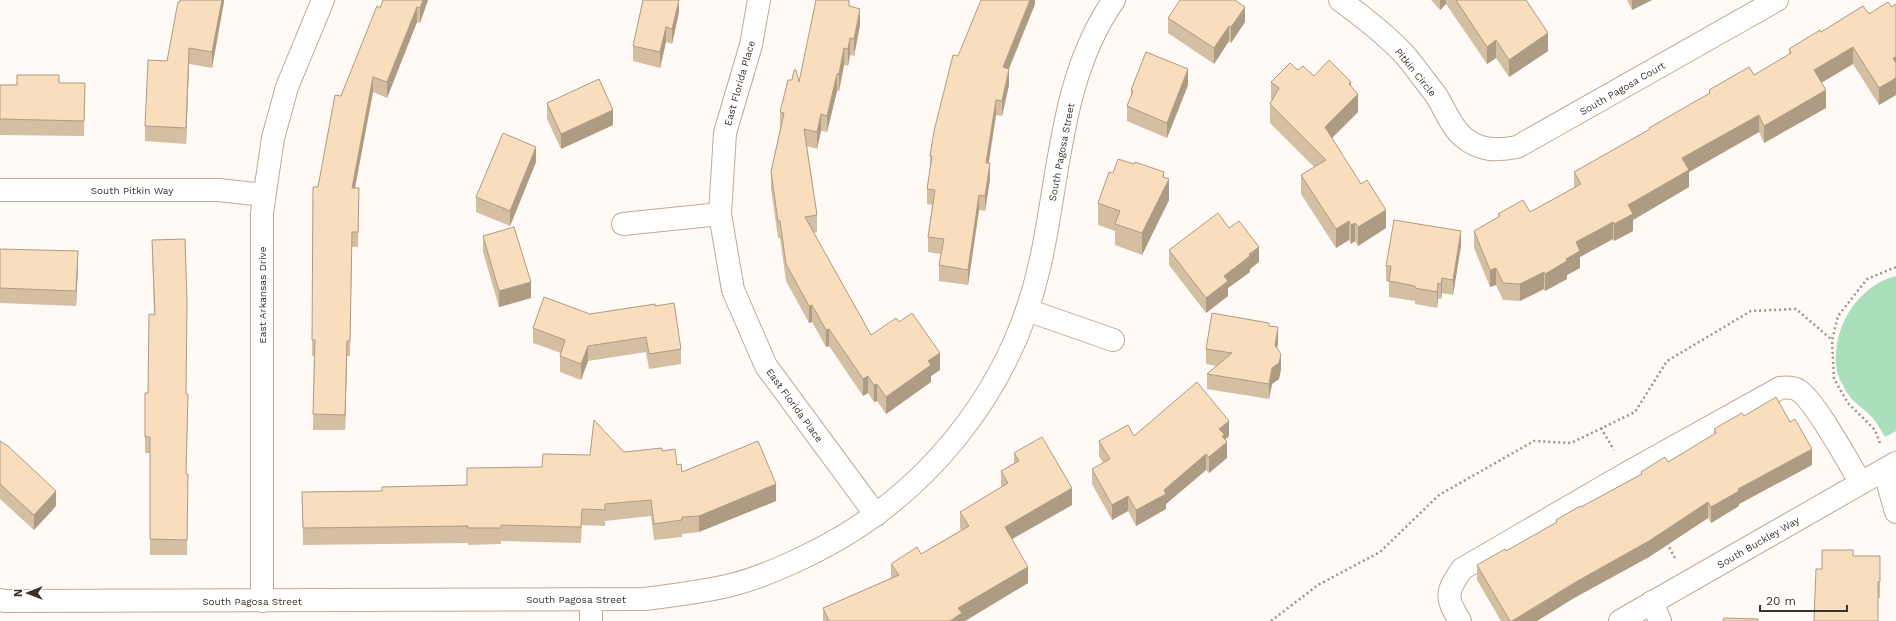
<svg xmlns="http://www.w3.org/2000/svg" width="1896" height="621" font-family="'Work Sans',sans-serif">
  <style>
    .green { fill: #aadfbe }
    .lines { fill: none; stroke-linecap: round; stroke-linejoin: round }
    .minor-casing { stroke: #c2a893; stroke-width: 24 }
    .path { stroke: #9c948d; stroke-width: 2.5; stroke-dasharray: 2 3; stroke-linecap: butt }
    .minor { stroke: #fff; stroke-width: 22 }
    .wall { fill: #d5bfa2 }
    .shaded-wall { fill: #ae9b84 }
    .building { fill: #f8debc; stroke: #ae9b84 }
    .labels { text-anchor: middle; stroke-width: 3.5; stroke-linejoin: round; paint-order: stroke }
    .street-label { font-size: 10px; fill: #3c3229; stroke: #fff }
  </style>
  <rect width="100%" height="100%" fill="#fffaf5"/>
  <path class="green" d="M1896,276V431L1885,437C1881,430 1877,423 1872,417C1863,408 1852,402 1846,391C1843,385 1838,377 1837,371C1830,331 1856,286 1896,276Z"/>
  <g class="lines">
    <g class="minor-casing">
      <g id="minor">
        <path d="M759,0L751,45L725,133L720,214L733,290L766,366L876,515"/>
        <path d="M1340,0C1362,16 1384,33 1403,53C1414,65 1423,79 1433,91C1444,105 1449,125 1463,137C1480,151 1497,151 1517,147L1777,0"/>
        <path d="M0,190H218L264,195"/>
        <path d="M623,224L720,214"/>
        <path d="M1027,310L1113,340"/>
        <path d="M1884,470L1896,512"/>
        <path d="M591,599V621"/>
        <path d="M0,600L5,601L645,599C674,595 703,592 731,585C756,579 779,569 802,558C922,502 1011,394 1040,264C1060,175 1060,77 1114,0"/>
        <path d="M262,601V213L273,138L287,87L323,0"/>
        <path d="M1652,602L1660,621"/>
        <path d="M1460,621C1445,597 1446,592 1462,569L1627,473L1780,388C1787,387 1792,387 1798,390C1815,400 1849,464 1861,483"/>
        <path d="M1620,621L1896,463"/>
      </g>
    </g>
    <g class="path">
      <path d="M1601,428L1614,450"/>
      <path d="M1880,443L1875,430L1848,403L1834,379L1832,340L1838,316L1867,279L1896,267"/>
      <path d="M1667,543L1676,560"/>
      <path d="M1271,621L1318,585L1380,552L1439,495L1534,441L1571,443L1635,412L1667,361L1751,311L1796,309L1832,340"/>
    </g>
    <use href="#minor" class="minor"/>
  </g>
  <g class="wall">
    <path d="M224,0L212,68L189,64L186,144L145,141V126L167,61L180,2Z"/>
    <path d="M428,0L420,23L417,22L387,98L373,92L355,188L359,203L358,247H352L350,356H347L345,430H313L314,356H312L313,187H318L341,96L380,8Z"/>
    <path d="M679,0V12L672,44L666,42L660,68L633,61V46Z"/>
    <path d="M1035,0V4L1009,69V85L1002,116L996,115L989,163L990,179L985,211L979,210L968,285L939,281V265L941,254L928,252V237L932,205L927,204V189L930,171V156Z"/>
    <path d="M1431,0H1526L1548,51L1509,77L1496,58L1487,64L1446,4L1440,10Z"/>
    <path d="M1627,0H1652L1632,10Z"/>
    <path d="M1896,4V95L1879,105L1853,64L1821,83L1826,108L1764,143L1759,132L1689,172V187L1633,220V231L1614,241L1613,239L1580,257V268L1567,275V279L1545,291L1544,289L1520,301L1503,300L1496,285L1490,287L1474,248V231L1498,217V214L1530,212L1574,188V172L1649,130V128L1709,94V90L1754,75L1789,55V49L1821,32L1869,14L1892,7Z"/>
    <path d="M849,6L860,25L854,56L850,55L848,66L844,65L839,91H837L827,132L821,131L817,149L807,146L817,215V232L814,233L871,335L899,322L940,370L931,376V382L886,414L877,401L874,402L868,393L863,396L829,346L826,347L812,322L809,323L786,281L780,238H778L771,189V172L780,129V112Z"/>
    <path d="M1168,18L1245,22L1231,43L1229,41L1214,64L1168,33Z"/>
    <path d="M1298,70L1314,76L1351,87L1358,112L1332,138L1386,228L1358,246L1355,241L1351,244L1349,240L1336,248L1301,194V175L1314,167L1270,123V104L1272,101H1271V82Z"/>
    <path d="M59,83H85L84,136L0,135V85Z"/>
    <path d="M1188,85L1167,138L1127,121V106L1131,96V90Z"/>
    <path d="M547,103L613,125L561,149L547,119Z"/>
    <path d="M536,162L510,226L476,212V197Z"/>
    <path d="M1113,173L1164,177L1169,200L1142,255L1115,245V231L1098,225V203Z"/>
    <path d="M1229,228L1259,262L1250,269V272L1228,288V296L1206,313L1169,265V250Z"/>
    <path d="M483,236L531,298L499,307L483,252Z"/>
    <path d="M152,240L186,394L188,409L186,474H188L187,555H150V453H145V393H148L154,315Z"/>
    <path d="M1461,246L1453,295L1442,293L1441,299H1438L1437,308L1415,304V301L1389,297V282L1386,281V266Z"/>
    <path d="M0,249L78,266L76,306L0,303Z"/>
    <path d="M655,306L681,349V364L649,369L646,352L588,361L581,380L560,372V356L561,353L533,343V328L590,314Z"/>
    <path d="M1269,326L1278,343L1277,348L1281,369L1279,379L1272,384L1269,399L1207,389V374L1216,366L1206,364V349Z"/>
    <path d="M1744,416L1812,465L1739,504V506L1711,523L1708,518L1649,557L1574,598L1537,621H1501L1477,580V565L1506,551L1556,523V520L1581,507L1641,474V472L1668,462L1714,434V429Z"/>
    <path d="M1134,436H1229L1225,440L1227,458L1209,473L1206,470L1166,504V509L1136,526L1128,511L1112,520L1092,484V469L1103,463L1099,456V441Z"/>
    <path d="M0,441L56,506L34,530L0,499Z"/>
    <path d="M662,451L677,465L682,472L776,501L699,532L682,534V537L654,540L651,516L605,521V526L582,525L581,543L501,541V544L468,545V543L303,545L302,492L382,491L467,485L542,467L590,455L624,452Z"/>
    <path d="M1014,453L1072,505L1012,539L1028,583L965,621H823V608L891,578V564L921,554L961,530L960,528V512L1001,487V471L1014,463Z"/>
    <path d="M1853,556H1880V598H1878L1822,569Z"/>
  </g>
  <g class="shaded-wall">
    <path d="M222,0H224V2L212,68V52Z"/>
    <path d="M423,0H428L420,23V8Z"/>
    <path d="M679,0V12L672,44V29Z"/>
    <path d="M1030,0H1035V4L1003,83V67Z"/>
    <path d="M1440,0H1446V4L1440,10Z"/>
    <path d="M1632,0H1652L1632,10Z"/>
    <path d="M417,7V22L387,98V82Z"/>
    <path d="M1245,7V22L1231,43V27Z"/>
    <path d="M860,9V25L854,56V39Z"/>
    <path d="M1229,26V41L1214,64V48Z"/>
    <path d="M666,27V42L660,68V52Z"/>
    <path d="M1548,33V51L1509,77V60Z"/>
    <path d="M850,38V55L848,66V49Z"/>
    <path d="M1496,40V58L1487,64V47Z"/>
    <path d="M1853,47V64L1814,87V70Z"/>
    <path d="M189,48V64L186,144V128Z"/>
    <path d="M844,48V65L839,91V74Z"/>
    <path d="M1896,57V74L1893,58Z"/>
    <path d="M1009,69V85L1002,116V101Z"/>
    <path d="M1188,69V85L1167,138V123Z"/>
    <path d="M837,74V91L827,132V116Z"/>
    <path d="M373,77V92L352,203V188Z"/>
    <path d="M1896,78V95L1879,105V88Z"/>
    <path d="M1351,82V101L1358,94V112L1325,145V127L1349,84Z"/>
    <path d="M1826,90V108L1764,143V126Z"/>
    <path d="M996,100V115L986,178V163Z"/>
    <path d="M613,110V125L561,149V134Z"/>
    <path d="M821,114V131L817,149V132Z"/>
    <path d="M1759,115V132L1689,172V187L1633,220V231L1614,241V224L1628,205L1682,158Z"/>
    <path d="M536,147V162L510,226V211Z"/>
    <path d="M990,163V179L985,211V196Z"/>
    <path d="M1164,172V188L1169,179V200L1142,255V233Z"/>
    <path d="M979,195V210L968,285V270Z"/>
    <path d="M1386,210V228L1358,246V227Z"/>
    <path d="M1349,221V240L1336,248V229Z"/>
    <path d="M1613,222V239L1580,257V268L1567,275V279L1545,291V274L1566,259L1576,242Z"/>
    <path d="M1355,223V241L1351,244V225Z"/>
    <path d="M1461,231V246L1453,295V280Z"/>
    <path d="M1259,247V262L1250,269V272L1228,288V296L1206,313V298L1224,276Z"/>
    <path d="M78,251V266L76,306V291Z"/>
    <path d="M1496,268V285L1490,287V270Z"/>
    <path d="M1544,272V289L1520,301V284Z"/>
    <path d="M1442,278V293L1441,299V284Z"/>
    <path d="M531,282V298L499,307V291Z"/>
    <path d="M1438,283V299L1437,308V292Z"/>
    <path d="M812,305V322L809,323V306Z"/>
    <path d="M1278,327V343L1275,360V345Z"/>
    <path d="M829,329V346L826,347V330Z"/>
    <path d="M347,341V356L345,430V415Z"/>
    <path d="M588,346V361L581,380V364Z"/>
    <path d="M940,353V370L931,376V382L886,414V397L928,361Z"/>
    <path d="M1281,354V369L1279,379L1272,384L1269,399V384L1272,368Z"/>
    <path d="M868,376V393L863,396V379Z"/>
    <path d="M877,384V401L874,402V385Z"/>
    <path d="M1229,421V436L1225,440L1227,442V458L1209,473V457L1219,429Z"/>
    <path d="M1812,449V465L1739,504V506L1711,523V507L1738,489Z"/>
    <path d="M1206,454V470L1166,504V509L1136,526V510L1164,490Z"/>
    <path d="M776,484V501L699,532V516Z"/>
    <path d="M1072,488V505L1005,543V527Z"/>
    <path d="M56,491V506L34,530V515Z"/>
    <path d="M1128,496V511L1112,520V505Z"/>
    <path d="M1708,502V518L1649,557L1574,598L1537,621H1512Z"/>
    <path d="M1028,567V583L965,621H950L958,608Z"/>
  </g>
  <g class="building">
    <path d="M180,0H222L212,52L189,48L186,128L145,126L148,60L167,61L178,2H180Z"/>
    <path d="M383,0H423L420,8L417,7L387,82L373,77L352,188H359L358,232H352L350,341H347L345,415L313,414L315,340H312L313,187H318L335,95L341,96L377,6L380,8Z"/>
    <path d="M643,0H679L672,29L666,27L660,52L633,46Z"/>
    <path d="M816,0H849V6L860,9L854,39L850,38L848,49L844,48L839,74H837L827,116L821,114L817,132L804,129L817,215L805,217L871,335L896,318L899,322L912,313L940,353L928,361L931,365L886,397L877,384L874,385L868,376L863,379L829,329L826,330L812,305L809,306L786,264L780,221H778L771,172L784,113L780,112L788,80H792L794,70H796L799,82Z"/>
    <path d="M981,0H1030L1003,67L1009,69L1002,101L996,100L986,163H990L985,196L979,195L968,270L939,265L944,239L928,237L935,190L927,189L932,156H930L934,131L953,55L958,56Z"/>
    <path d="M1180,0H1235L1245,7L1231,27L1229,26L1214,48L1168,18Z"/>
    <path d="M1456,0H1526L1548,33L1509,60L1496,40L1487,47Z"/>
    <path d="M1888,2L1892,7L1896,4V57L1893,58L1896,63V78L1879,88L1853,47L1814,70L1826,90L1764,126L1759,115L1682,158L1689,170L1628,205L1633,214L1614,224L1613,222L1576,242L1580,251L1566,259L1567,261L1545,274L1544,272L1520,284L1503,283L1496,268L1490,270L1474,231L1500,216L1498,214L1523,200L1530,212L1581,184L1574,172L1650,129L1649,128L1710,93L1709,90L1749,67L1754,75L1791,53L1789,49L1820,30L1821,32L1863,6L1869,14Z"/>
    <path d="M1146,52L1188,69L1167,123L1127,106L1133,91L1131,90Z"/>
    <path d="M1329,60L1351,82L1349,84L1358,94L1325,127L1361,184L1367,180L1386,210L1358,227L1355,223L1351,225L1349,221L1336,229L1301,175L1326,160L1270,104L1279,88L1271,82L1290,63L1298,70L1303,66L1314,76Z"/>
    <path d="M17,75H59V83H85L84,121L0,119V85H17Z"/>
    <path d="M599,79L613,110L561,134L547,103Z"/>
    <path d="M503,133L536,147L510,211L476,197Z"/>
    <path d="M1118,159L1134,164L1135,162L1164,172L1163,177L1169,179L1142,233L1115,224L1120,211L1098,203L1109,172L1113,173Z"/>
    <path d="M1218,213L1229,228L1239,221L1259,247L1249,254L1250,256L1224,276L1228,281L1206,298L1169,250Z"/>
    <path d="M1394,220L1461,231L1453,280L1442,278L1441,284L1438,283L1437,292L1415,288V286L1389,281L1391,266H1386Z"/>
    <path d="M514,227L531,282L499,291L483,236Z"/>
    <path d="M185,239L187,301L186,394H188L186,474H188L187,540L150,539V437H145V393H148L149,314L155,315L152,240Z"/>
    <path d="M0,249L78,251L76,291L0,288Z"/>
    <path d="M544,297L590,314L655,304V306L674,303L681,349L649,354L646,337L588,346L581,364L560,356L565,340L533,328Z"/>
    <path d="M1212,313L1269,323V326L1278,327L1275,345L1281,354L1279,363L1272,368L1269,384L1207,374L1232,353L1206,349Z"/>
    <path d="M1197,382L1229,421L1219,429L1225,435L1222,436L1227,442L1209,457L1206,454L1164,490L1166,494L1136,510L1128,496L1112,505L1092,469L1110,459L1099,441L1128,425L1134,436Z"/>
    <path d="M1776,397L1790,422L1795,419L1812,449L1738,489L1739,491L1711,507L1708,502L1649,541L1574,583L1512,621H1510L1477,565L1505,549L1506,551L1557,522L1556,520L1580,506L1581,507L1642,474L1641,472L1665,457L1668,462L1716,433L1714,429L1742,413L1744,416Z"/>
    <path d="M594,420L624,452L662,448V451L675,449L677,465L681,464L682,472L758,441L776,484L699,516L682,517V520L654,524L651,500L605,504V510L582,509L581,527L501,525V528H468V526L303,528L302,492L382,491V487L467,485V468L542,467L543,454L590,455Z"/>
    <path d="M1042,437L1072,488L1005,527L1028,567L958,608L962,613L950,621H828H829L823,608L899,575L891,564L917,547L921,554L969,526L960,512L1008,483L1001,471L1019,461L1014,453Z"/>
    <path d="M0,441L8,446L56,491L34,515L0,484Z"/>
    <path d="M1822,550H1853V556H1880V582H1878V621H1814L1816,569H1822Z"/>
    <path d="M1724,618L1758,619V621H1723Z"/>
  </g>
  <g class="labels">
    <g class="street-label">
      <text transform="translate(1416 72) rotate(51)" y="4">Pitkin Circle</text>
      <text transform="translate(739 83) rotate(-74)" y="4">East Florida Place</text>
      <text transform="translate(1622 88) rotate(-30)" y="4">South Pagosa Court</text>
      <text transform="translate(1061 152) rotate(-79)" y="4">South Pagosa Street</text>
      <text x="132" y="194">South Pitkin Way</text>
      <text transform="translate(262 295) rotate(-90)" y="4">East Arkansas Drive</text>
      <text transform="translate(795 405) rotate(54)" y="4">East Florida Place</text>
      <text transform="translate(1758 542) rotate(-30)" y="4">South Buckley Way</text>
      <text x="576" y="603">South Pagosa Street</text>
      <text x="252" y="605">South Pagosa Street</text>
    </g>
  </g>
  <g transform="translate(28 593) rotate(270)" stroke="#ffffff" stroke-width="3" paint-order="stroke">
  <path d="M0-3L7 15L0 10L-7 15Z" fill="#3c3229"/>
  <text y="-6" font-size="11" font-weight="bold" text-anchor="middle" fill="#3c3229">N</text>
  </g>
  <path d="M1760 605v6h87v-6" fill="none" stroke="#3c3229" stroke-width="2"/>
  <text x="1766" y="605" font-size="12" fill="#3c3229" stroke="#ffffff" stroke-width="3" paint-order="stroke">20 m</text>
</svg>
